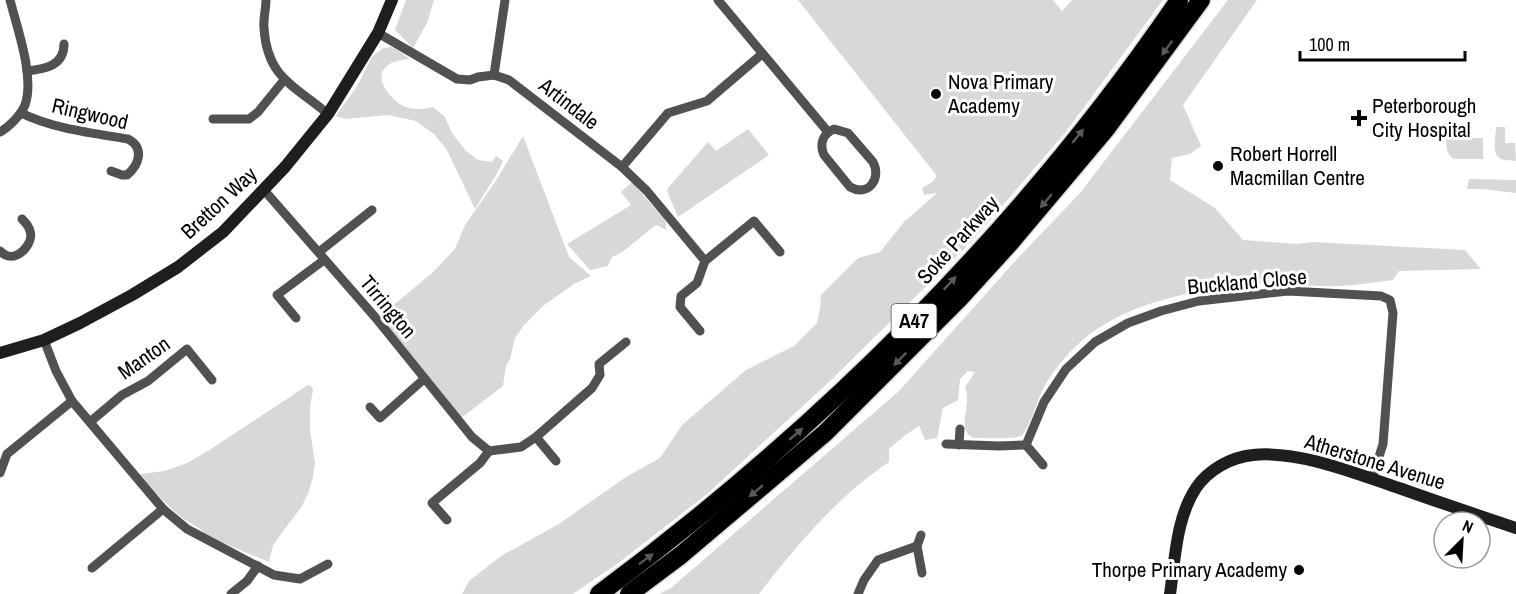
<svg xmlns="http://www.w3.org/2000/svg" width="1516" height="594" font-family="'Archivo Narrow',sans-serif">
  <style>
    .green { fill: #d8d8d8 }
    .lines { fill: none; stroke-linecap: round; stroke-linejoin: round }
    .highway-casing { stroke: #dbdbdb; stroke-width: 21 }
    .street { stroke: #515151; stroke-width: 9 }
    .secondary { stroke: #1e1e1e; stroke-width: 12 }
    .highway { stroke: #000; stroke-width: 18 }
    .oneway { fill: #595959 }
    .poi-dot { fill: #000; stroke: #fff; stroke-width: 2 }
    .labels { text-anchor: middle; stroke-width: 6; stroke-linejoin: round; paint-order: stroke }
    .shield { fill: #fff; stroke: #4c4c4c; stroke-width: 1.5 }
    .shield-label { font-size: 20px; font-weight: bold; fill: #000 }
    .poi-label { font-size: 21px; fill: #000; stroke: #fff; text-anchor: start }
    .street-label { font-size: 21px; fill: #000; stroke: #fff }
  </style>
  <rect width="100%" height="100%" fill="#fff"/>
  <g class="green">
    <path d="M406,0H434L427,23L413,48L395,30Z"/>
    <path d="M798,0H1053L1062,11L1072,0H1163L1065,133L971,242L830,381L707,494L617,564L573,594H462L469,581L501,556L559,524L626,477L660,458L682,425L746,370L794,346L817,323L820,308L821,295L858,258L880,252L904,222L937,193L924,195L922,188L932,182L937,176Z"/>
    <path d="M1228,0H1257L1183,105L1201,146L1190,154L1172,158L1170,180L1215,208L1243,240L1297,244L1313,242L1465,250L1481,269L1399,271L1393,280C1375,282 1357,285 1339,286C1312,287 1284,283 1257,284C1214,286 1149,299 1112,320C1083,335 1057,362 1042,391C1038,400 1028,431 1021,436C1015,439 984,438 975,438C957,433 968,411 967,397C967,394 966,390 965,387L975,372L968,371L960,379L958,400L943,408L937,438L925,440L919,426L904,436L889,449V462C838,496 796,546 759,594H659L671,588L899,391L1017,259L1080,193Z"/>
    <path d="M391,47L397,50L410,59C386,60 371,73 390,95C395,101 401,106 409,108C417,110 425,109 433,107L445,117L452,133L466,151L478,160L492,162L496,156L503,161L496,175L475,209L447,150L435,135L416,121L388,115L345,119L336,116L357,86L372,57L383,48Z"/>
    <path d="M1447,127H1452V138H1483V159H1454C1443,152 1447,139 1447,127Z"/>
    <path d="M1496,127H1505V143H1515L1516,161C1512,160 1505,161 1501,159C1491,155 1496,135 1496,127Z"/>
    <path d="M748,129L769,155L678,217L667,191L668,188L708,142L716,151Z"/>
    <path d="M523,136L569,257L591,276L574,284L543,306L524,325L515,338L510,359L506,366L503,386L461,418L378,318L432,273L455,249L465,225L495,182Z"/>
    <path d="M1469,179L1516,180V193L1483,189H1467Z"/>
    <path d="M632,182L665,220L667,230L656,225L622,252L612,257L608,266L590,270L567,244L631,205L621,192Z"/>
    <path d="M308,385L311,386L313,390L310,407V430L315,463L313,477L309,491L302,506L273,545L269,562L206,536C199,525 189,524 180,516C165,504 152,489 140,474L165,471L187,463L211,449Z"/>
  </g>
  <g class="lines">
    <g class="highway-casing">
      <g id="highway">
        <path d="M599,594C821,429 1023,229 1179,0"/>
        <path d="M629,594L681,555L825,433L959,299L1010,243L1106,129L1201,0"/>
      </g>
    </g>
    <g class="street">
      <path d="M266,0C266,9 263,19 264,28C267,78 294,85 328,114"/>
      <path d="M718,0L828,132"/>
      <path d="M378,33L457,79L470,80L478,77L494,75L509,80L622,167L647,191L705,261"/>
      <path d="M27,71C45,69 64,66 64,44"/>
      <path d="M494,75L505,0"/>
      <path d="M21,113C54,129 92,133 128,139C145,148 139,165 127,175H122L111,171"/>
      <path d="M213,119H249L258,112L284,80"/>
      <path d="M834,129L848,133L873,162C882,179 868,197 850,187L824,155C819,143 823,134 834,129Z"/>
      <path d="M0,132C9,127 21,115 25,105C35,77 17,28 10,0"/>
      <path d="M622,167L668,113L707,101L762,54"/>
      <path d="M264,190L375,317L472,437L489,451L521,447L536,437L592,388L600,375L599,364L626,342"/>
      <path d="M0,251C3,254 4,255 8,256C20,259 34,242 30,231C29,226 25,222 22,219"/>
      <path d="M319,252L372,210"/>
      <path d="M296,318L277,295L324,260"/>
      <path d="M700,331L680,307L681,296L697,283L705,261L754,221L780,252"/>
      <path d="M44,340L56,371L72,401L163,509L187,529L274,575L300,579L328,564"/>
      <path d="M370,407L380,418L424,379"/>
      <path d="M90,422L122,395L148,381L187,349L212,380"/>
      <path d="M536,437L556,461"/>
      <path d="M946,444L999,446L1026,445"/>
      <path d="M959,445L960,429"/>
      <path d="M1026,445L1044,402L1066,369L1095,342L1128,323L1161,311L1199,301L1288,291L1381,296L1390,300L1393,313L1383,444L1372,479"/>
      <path d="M1026,445L1043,465"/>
      <path d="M0,473L7,454L72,401"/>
      <path d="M447,520L432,503L480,463L489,451"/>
      <path d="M921,535L917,546L922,573"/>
      <path d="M92,568L163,509"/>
      <path d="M231,594L247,581L258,566"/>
      <path d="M858,594L864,580L878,560L917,546"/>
    </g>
    <g class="secondary">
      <path d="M0,353L44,340L80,323L132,295L178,267L223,232L285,167L328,114L378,33L392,0"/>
      <path d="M1170,594C1175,560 1176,518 1196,488C1208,470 1231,457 1253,455C1299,450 1357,474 1399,488C1438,502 1477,515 1516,528"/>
    </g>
    <use href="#highway" class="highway"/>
  </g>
  <defs><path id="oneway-solid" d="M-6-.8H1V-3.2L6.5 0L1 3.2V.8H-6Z" transform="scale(1.5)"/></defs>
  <g class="oneway">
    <use href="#oneway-solid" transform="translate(1167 48) rotate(126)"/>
    <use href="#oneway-solid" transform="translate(1078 136) rotate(-51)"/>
    <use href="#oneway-solid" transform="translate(1046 201) rotate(130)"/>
    <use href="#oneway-solid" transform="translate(950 283) rotate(-47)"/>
    <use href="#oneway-solid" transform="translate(900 359) rotate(135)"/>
    <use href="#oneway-solid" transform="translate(796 434) rotate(-41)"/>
    <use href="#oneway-solid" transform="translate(756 491) rotate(140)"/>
    <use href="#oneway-solid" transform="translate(646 559) rotate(-37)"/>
  </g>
  <g class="poi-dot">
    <circle cx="936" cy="94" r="6"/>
    <path d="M1356 109h6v6h6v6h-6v6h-6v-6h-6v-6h6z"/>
    <circle cx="1218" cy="166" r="6"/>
    <circle cx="1299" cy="570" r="6"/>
  </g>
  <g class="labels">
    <rect class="shield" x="891.5" y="304" width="45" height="34" rx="4.5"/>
    <g class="shield-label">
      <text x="914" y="328">A47</text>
    </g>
    <g class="poi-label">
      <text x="948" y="89">Nova Primary<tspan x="948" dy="24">Academy</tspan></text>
      <text x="1372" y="113">Peterborough<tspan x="1372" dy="24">City Hospital</tspan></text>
      <text x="1230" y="161">Robert Horrell<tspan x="1230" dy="24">Macmillan Centre</tspan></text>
      <text x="1287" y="577" text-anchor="end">Thorpe Primary Academy</text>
    </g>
    <g class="street-label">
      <text transform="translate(569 104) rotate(38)" y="7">Artindale</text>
      <text transform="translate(90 114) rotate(13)" y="7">Ringwood</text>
      <text transform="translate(219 203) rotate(-43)" y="7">Bretton Way</text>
      <text transform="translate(958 240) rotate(-48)" y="7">Soke Parkway</text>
      <text transform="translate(1247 282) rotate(-5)" y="7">Buckland Close</text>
      <text transform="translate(388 307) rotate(50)" y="7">Tirrington</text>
      <text transform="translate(144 358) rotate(-35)" y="7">Manton</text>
      <text transform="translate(1375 462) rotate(17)" y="7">Atherstone Avenue</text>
    </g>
  </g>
  <g transform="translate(1462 540) rotate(24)"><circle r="28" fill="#ffffff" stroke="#999999" stroke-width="1.5"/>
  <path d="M0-4.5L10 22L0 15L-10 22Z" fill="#000000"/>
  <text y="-9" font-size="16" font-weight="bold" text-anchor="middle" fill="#000000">N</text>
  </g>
  <path d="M1300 51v9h165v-9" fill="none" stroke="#000000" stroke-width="3"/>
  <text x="1309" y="51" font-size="18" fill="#000000" stroke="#ffffff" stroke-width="4.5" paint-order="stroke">100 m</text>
</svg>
